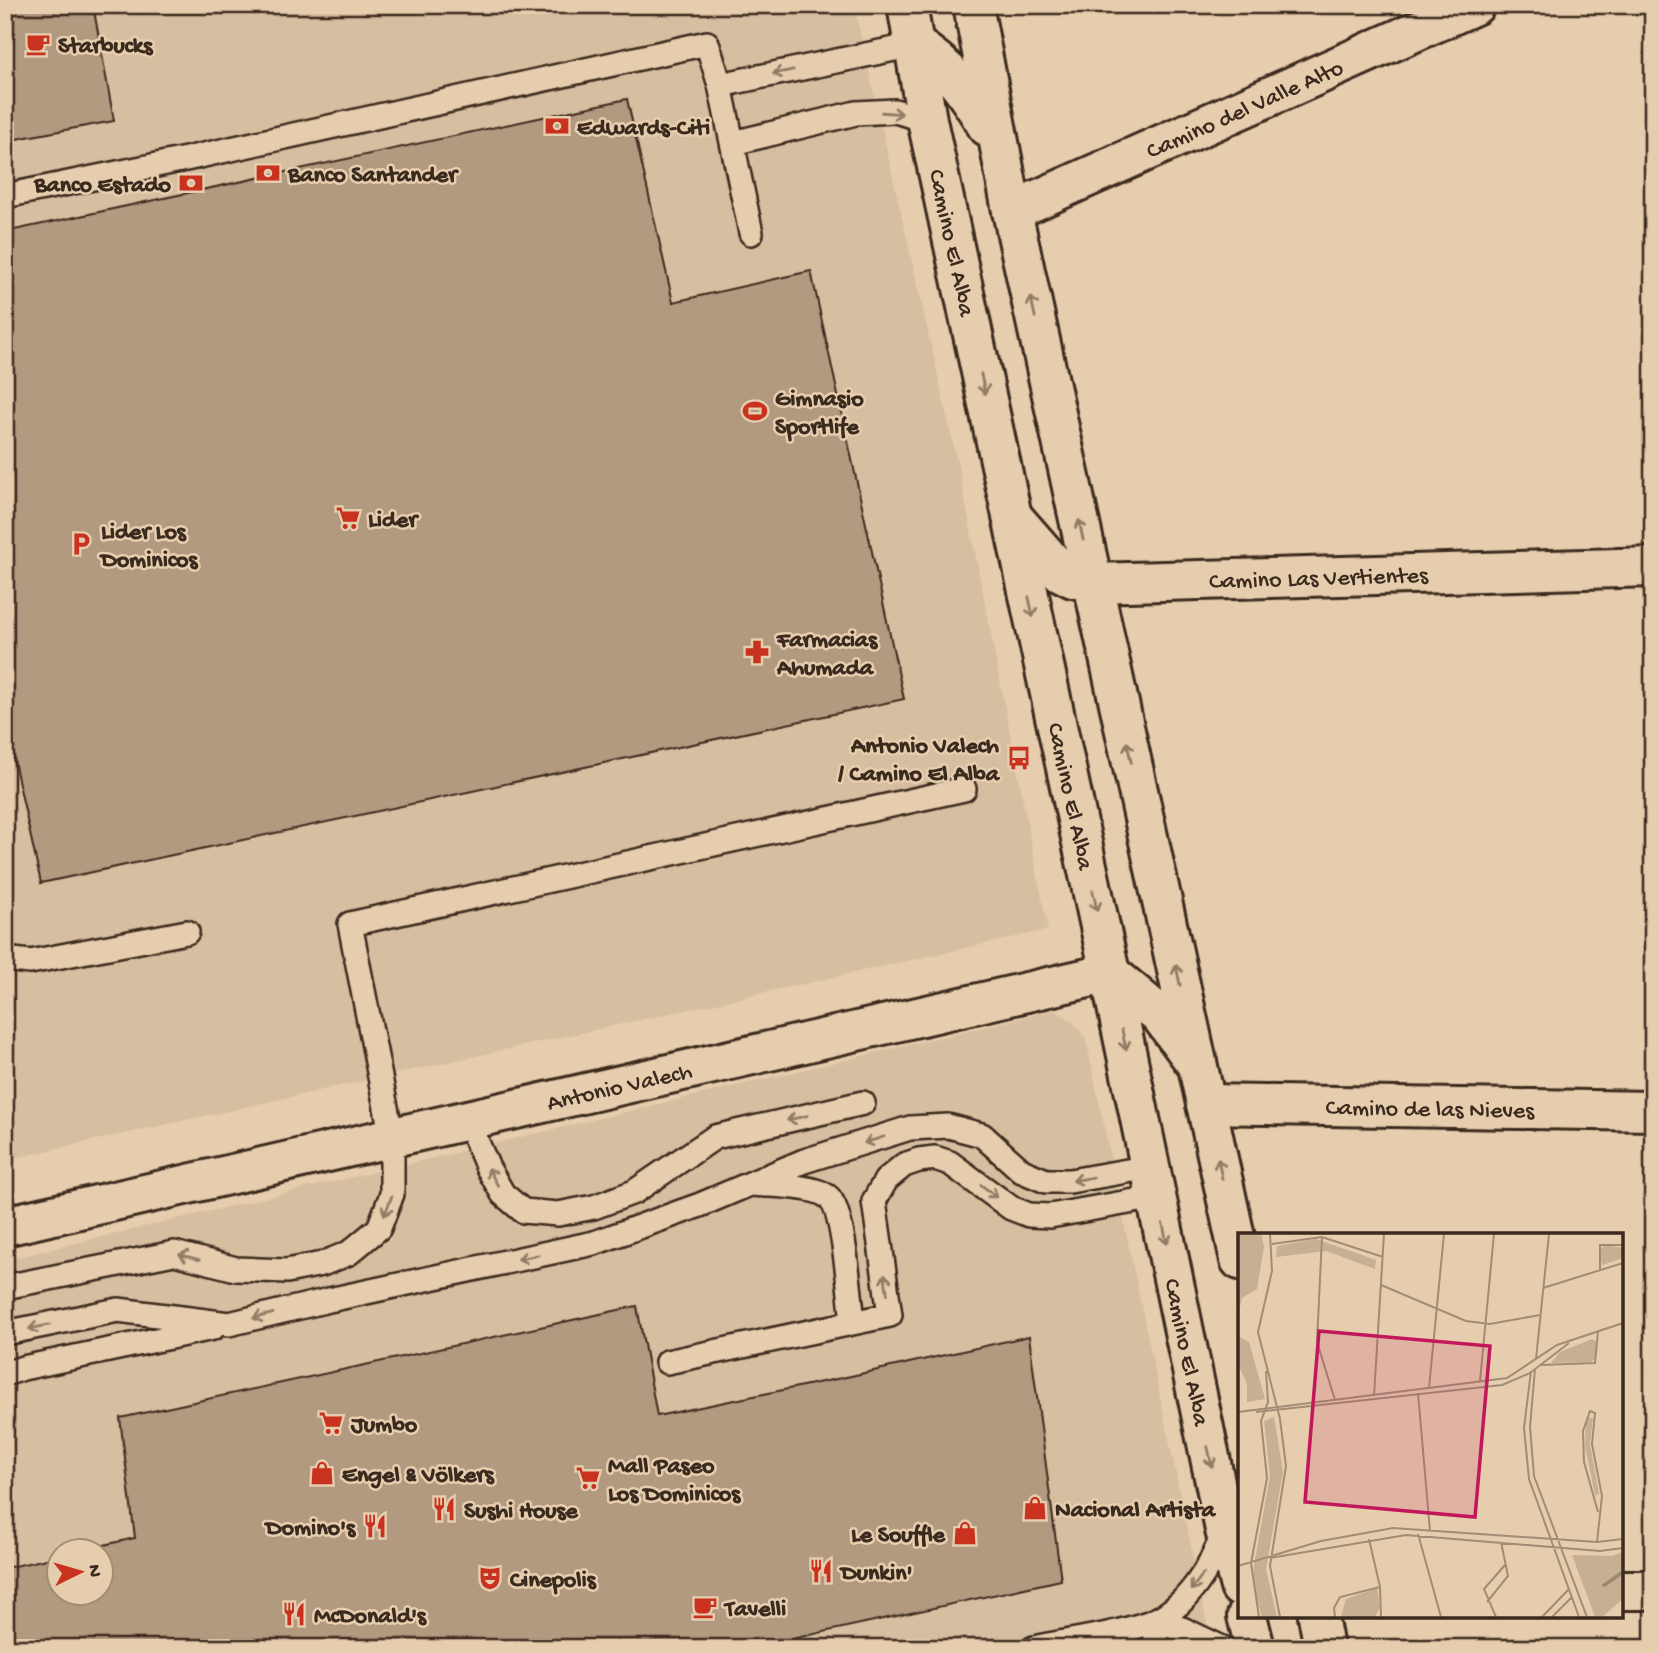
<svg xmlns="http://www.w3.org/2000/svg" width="1658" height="1653" font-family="'Gochi Hand',sans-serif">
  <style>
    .built { fill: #d6bea0; fill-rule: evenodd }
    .building { fill: #b29a81; stroke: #3b2a1e; stroke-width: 2 }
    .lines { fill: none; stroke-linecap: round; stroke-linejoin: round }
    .service-casing { stroke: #3b2a1e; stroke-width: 28 }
    .minor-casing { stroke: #3b2a1e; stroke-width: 44 }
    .secondary-casing { stroke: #3b2a1e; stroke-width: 44 }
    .service { stroke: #e6cdae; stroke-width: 23 }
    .minor { stroke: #e6cdae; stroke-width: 38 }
    .secondary { stroke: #e6cdae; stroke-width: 38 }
    .oneway { stroke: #907c66 }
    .labels { text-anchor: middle; stroke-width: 5; stroke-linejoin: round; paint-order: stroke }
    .poi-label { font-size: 24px; font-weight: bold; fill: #3b2a1e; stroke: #e6cdae; text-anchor: start }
    .street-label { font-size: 24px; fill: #3b2a1e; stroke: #e6cdae }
    .inset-river { fill: none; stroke: #9c8770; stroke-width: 3.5 }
    .inset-road { fill: none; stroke: #a28c74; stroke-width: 2 }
    .view { fill: #c2185b; fill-opacity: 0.15; stroke: #c2185b; stroke-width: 3.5 }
    .inset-edge { fill: none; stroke: #3b2a1e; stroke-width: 3.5 }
  </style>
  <rect width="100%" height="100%" fill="#e6cdae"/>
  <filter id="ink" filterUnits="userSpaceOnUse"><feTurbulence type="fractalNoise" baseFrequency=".0143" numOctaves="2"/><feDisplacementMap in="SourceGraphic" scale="14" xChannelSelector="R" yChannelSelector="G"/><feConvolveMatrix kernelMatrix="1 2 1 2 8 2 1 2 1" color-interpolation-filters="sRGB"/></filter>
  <g filter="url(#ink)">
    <g class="built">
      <path d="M5,5H854L959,469L1048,930L5,1160Z"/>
      <path d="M1054,1010L1072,1021L1086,1039L1212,1648H5V1260ZM60,1552H102V1594H60Z"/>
    </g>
    <g class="building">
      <path d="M5,5H93L114,121L5,141Z"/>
      <path d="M627,99L673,302L811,271L904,699L41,883L5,721V232Z"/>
      <path d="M637,1306L657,1416L851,1376L1029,1336L1061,1580L751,1648H5V1568L60,1556V1593H102V1551H77L135,1538L120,1418Z"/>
    </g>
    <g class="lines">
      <g class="service-casing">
        <g id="service">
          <path d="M720,85L914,45"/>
          <path d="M733,143L856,113L895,111L927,120"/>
          <path d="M5,196L186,159L707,43L720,85L751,233"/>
          <path d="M5,959L30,962L187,932"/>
          <path d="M468,1121L488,1168L503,1194L523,1211L558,1214L594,1207L634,1192L715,1137L863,1103"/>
          <path d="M752,1184C772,1186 812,1185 827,1196C844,1207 850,1299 853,1322"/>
          <path d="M5,1287L174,1253L236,1269L287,1271L322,1264L349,1253L379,1228L392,1194V1138L350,924L964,789"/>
          <path d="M5,1333L118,1310L229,1324L329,1300L594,1243L700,1205L804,1161L910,1128L948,1126L982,1135L1022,1171L1046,1181H1070L1150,1167"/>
          <path d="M667,1362L890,1315L874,1201L886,1180L904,1165L919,1160L935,1158L950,1163L1011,1208L1029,1215L1050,1216L1157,1197"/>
          <path d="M5,1374L23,1368L213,1328"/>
          <path d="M1153,1621L1182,1629L1222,1648"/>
          <path d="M1153,1621L1158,1648"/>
          <path d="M1034,1648C1072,1640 1115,1635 1151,1622C1187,1608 1211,1566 1224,1532"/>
        </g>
      </g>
      <g class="minor-casing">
        <g id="minor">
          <path id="s1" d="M1012,211L1475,5"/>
          <path id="s2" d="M1012,516L1061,572L1073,578L1093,583L1653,567"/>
          <path id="s3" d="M1206,1104L1653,1111"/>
          <path id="s4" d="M5,1226L1110,973L1160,1015L1197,1065"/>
          <path d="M1621,1590H1653"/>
        </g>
      </g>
      <g class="secondary-casing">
        <g id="secondary">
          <path id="s5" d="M907,5L927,120L1110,973L1225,1530L1240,1587"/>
          <path d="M973,5L1012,211L1240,1260"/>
          <path d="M914,45C950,67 966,91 987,126"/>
          <path d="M1247,1616L1255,1648"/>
          <path d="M1318,1616L1324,1648"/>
        </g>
      </g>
      <use href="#service" class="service"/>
      <use href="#minor" class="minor"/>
      <use href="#secondary" class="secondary"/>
    </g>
    <defs><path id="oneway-shaft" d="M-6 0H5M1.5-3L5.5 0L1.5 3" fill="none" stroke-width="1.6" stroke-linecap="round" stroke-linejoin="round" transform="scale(1.75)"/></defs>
    <g class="oneway">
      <use href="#oneway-shaft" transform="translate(783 72) rotate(169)"/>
      <use href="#oneway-shaft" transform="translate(892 113) rotate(4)"/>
      <use href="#oneway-shaft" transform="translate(1033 307) rotate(-102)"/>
      <use href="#oneway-shaft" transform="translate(983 384) rotate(78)"/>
      <use href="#oneway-shaft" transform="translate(1081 530) rotate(-102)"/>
      <use href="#oneway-shaft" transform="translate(1031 607) rotate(78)"/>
      <use href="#oneway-shaft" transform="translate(1129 752) rotate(-102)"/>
      <use href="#oneway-shaft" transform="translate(1095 901) rotate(78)"/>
      <use href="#oneway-shaft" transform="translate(1178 975) rotate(-102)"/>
      <use href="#oneway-shaft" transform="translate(1124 1040) rotate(79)"/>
      <use href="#oneway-shaft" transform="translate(797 1118) rotate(167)"/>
      <use href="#oneway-shaft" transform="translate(874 1140) rotate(162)"/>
      <use href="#oneway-shaft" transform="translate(1220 1169) rotate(-102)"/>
      <use href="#oneway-shaft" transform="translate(493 1177) rotate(-119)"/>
      <use href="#oneway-shaft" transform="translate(1083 1179) rotate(170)"/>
      <use href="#oneway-shaft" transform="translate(989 1191) rotate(38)"/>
      <use href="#oneway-shaft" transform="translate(388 1206) rotate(111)"/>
      <use href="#oneway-shaft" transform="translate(1165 1234) rotate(78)"/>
      <use href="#oneway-shaft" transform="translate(189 1257) rotate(-165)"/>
      <use href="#oneway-shaft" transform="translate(528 1257) rotate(168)"/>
      <use href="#oneway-shaft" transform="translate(886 1284) rotate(-98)"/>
      <use href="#oneway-shaft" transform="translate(263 1316) rotate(166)"/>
      <use href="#oneway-shaft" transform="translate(39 1327) rotate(169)"/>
      <use href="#oneway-shaft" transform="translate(1210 1457) rotate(78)"/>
      <use href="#oneway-shaft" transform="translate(1197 1582) rotate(128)"/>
    </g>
  </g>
  <defs>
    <g id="cafe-bare" transform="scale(1.89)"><path d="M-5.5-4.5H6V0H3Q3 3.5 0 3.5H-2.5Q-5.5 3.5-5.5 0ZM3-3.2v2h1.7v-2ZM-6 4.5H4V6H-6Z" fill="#c8321e" stroke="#e6cdae" stroke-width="2.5" paint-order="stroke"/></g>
    <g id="bank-bare" transform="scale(1.89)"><path d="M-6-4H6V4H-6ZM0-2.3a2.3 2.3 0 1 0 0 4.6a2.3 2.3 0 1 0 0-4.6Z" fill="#c8321e" stroke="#e6cdae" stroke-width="2.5" paint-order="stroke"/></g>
    <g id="stadium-bare" transform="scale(1.89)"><path d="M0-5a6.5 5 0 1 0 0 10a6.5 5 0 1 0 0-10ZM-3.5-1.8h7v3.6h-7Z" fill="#c8321e" stroke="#e6cdae" stroke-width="2.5" paint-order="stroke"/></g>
    <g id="supermarket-bare" transform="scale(1.89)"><path d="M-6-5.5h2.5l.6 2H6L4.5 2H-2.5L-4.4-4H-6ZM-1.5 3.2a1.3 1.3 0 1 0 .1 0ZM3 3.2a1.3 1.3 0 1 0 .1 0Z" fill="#c8321e" stroke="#e6cdae" stroke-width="2.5" paint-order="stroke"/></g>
    <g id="parking-bare" transform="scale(1.89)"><path d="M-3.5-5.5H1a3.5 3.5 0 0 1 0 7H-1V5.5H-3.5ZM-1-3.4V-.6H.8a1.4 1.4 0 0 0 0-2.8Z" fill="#c8321e" stroke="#e6cdae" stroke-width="2.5" paint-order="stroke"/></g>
    <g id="pharmacy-bare" transform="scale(1.89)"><path d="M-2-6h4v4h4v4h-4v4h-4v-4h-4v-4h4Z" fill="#c8321e" stroke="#e6cdae" stroke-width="2.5" paint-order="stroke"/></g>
    <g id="bus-bare" transform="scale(1.89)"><path d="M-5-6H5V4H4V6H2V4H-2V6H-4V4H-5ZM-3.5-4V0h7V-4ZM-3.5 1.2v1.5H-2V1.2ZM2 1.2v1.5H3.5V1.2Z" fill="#c8321e" stroke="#e6cdae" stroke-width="2.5" paint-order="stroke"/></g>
    <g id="shop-bare" transform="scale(1.89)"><path d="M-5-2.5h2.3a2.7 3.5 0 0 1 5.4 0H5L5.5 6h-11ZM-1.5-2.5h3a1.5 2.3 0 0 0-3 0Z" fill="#c8321e" stroke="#e6cdae" stroke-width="2.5" paint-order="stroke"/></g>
    <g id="restaurant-bare" transform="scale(1.89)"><path d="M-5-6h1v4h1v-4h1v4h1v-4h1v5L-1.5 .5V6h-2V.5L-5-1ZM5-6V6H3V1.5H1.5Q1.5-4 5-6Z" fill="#c8321e" stroke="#e6cdae" stroke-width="2.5" paint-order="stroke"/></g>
    <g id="theatre-bare" transform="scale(1.89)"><path d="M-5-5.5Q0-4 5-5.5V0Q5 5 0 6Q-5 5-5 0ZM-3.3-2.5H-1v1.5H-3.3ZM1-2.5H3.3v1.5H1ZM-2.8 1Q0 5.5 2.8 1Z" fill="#c8321e" stroke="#e6cdae" stroke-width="2.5" paint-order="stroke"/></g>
  </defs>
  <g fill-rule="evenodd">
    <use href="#cafe-bare" x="38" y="44"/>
    <use href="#bank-bare" x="557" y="126"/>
    <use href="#bank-bare" x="268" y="173"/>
    <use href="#bank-bare" x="191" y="183"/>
    <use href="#stadium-bare" x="755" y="411"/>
    <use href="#supermarket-bare" x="348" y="518"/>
    <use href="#parking-bare" x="81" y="544"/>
    <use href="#pharmacy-bare" x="757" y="652"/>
    <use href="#bus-bare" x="1019" y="758"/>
    <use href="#supermarket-bare" x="331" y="1423"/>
    <use href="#shop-bare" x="322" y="1473"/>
    <use href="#supermarket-bare" x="588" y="1478"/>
    <use href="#shop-bare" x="1035" y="1508"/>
    <use href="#restaurant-bare" x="444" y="1509"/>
    <use href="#restaurant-bare" x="375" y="1526"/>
    <use href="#shop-bare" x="965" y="1533"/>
    <use href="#restaurant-bare" x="821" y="1571"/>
    <use href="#theatre-bare" x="490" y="1578"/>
    <use href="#cafe-bare" x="705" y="1607"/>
    <use href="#restaurant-bare" x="294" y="1614"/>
  </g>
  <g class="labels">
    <g class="poi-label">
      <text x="58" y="52">Starbucks</text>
      <text x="577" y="134">Edwards-Citi</text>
      <text x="288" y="181">Banco Santander</text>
      <text x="171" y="191" text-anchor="end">Banco Estado</text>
      <text x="775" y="405">Gimnasio<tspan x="775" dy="28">Sportlife</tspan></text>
      <text x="368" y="526">Lider</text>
      <text x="101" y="538">Lider Los<tspan x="101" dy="28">Dominicos</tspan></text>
      <text x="777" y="646">Farmacias<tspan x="777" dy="28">Ahumada</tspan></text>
      <text x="999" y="752" text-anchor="end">Antonio Valech<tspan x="999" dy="28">/ Camino El Alba</tspan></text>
      <text x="351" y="1431">Jumbo</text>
      <text x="608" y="1472">Mall Paseo<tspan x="608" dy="28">Los Dominicos</tspan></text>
      <text x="342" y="1481">Engel &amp; Völkers</text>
      <text x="1055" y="1516">Nacional Artista</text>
      <text x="464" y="1517">Sushi House</text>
      <text x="355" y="1534" text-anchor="end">Domino's</text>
      <text x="945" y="1541" text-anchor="end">Le Souffle</text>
      <text x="841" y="1579">Dunkin'</text>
      <text x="510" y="1586">Cinepolis</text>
      <text x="725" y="1615">Tavelli</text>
      <text x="314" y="1622">McDonald's</text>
    </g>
    <g class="street-label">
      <text dy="8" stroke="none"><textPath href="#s1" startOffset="254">Camino del Valle Alto</textPath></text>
      <text dy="8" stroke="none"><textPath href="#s5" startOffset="242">Camino El Alba</textPath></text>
      <text dy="8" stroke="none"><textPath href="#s2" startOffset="334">Camino Las Vertientes</textPath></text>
      <text dy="8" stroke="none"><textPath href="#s5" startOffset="808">Camino El Alba</textPath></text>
      <text dy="8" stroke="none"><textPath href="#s4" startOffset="630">Antonio Valech</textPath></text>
      <text dy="8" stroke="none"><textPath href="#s3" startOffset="224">Camino de las Nieves</textPath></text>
      <text dy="8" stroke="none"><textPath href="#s5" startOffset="1376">Camino El Alba</textPath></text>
    </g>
  </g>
  <g transform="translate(1238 1233)">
    <rect width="385" height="385" fill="#e6cdae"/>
    <path d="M0,1H23L26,14L19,56L4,65L0,83ZM78,6L138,27L137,36L88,18L38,24L39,13ZM368,12L385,15V25L364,32L361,17ZM0,103L11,109L27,166L9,169V151L0,131ZM354,106L358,109V125L353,129L313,130L322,119ZM36,184L45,239L28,336L39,384H24L15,351L16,332L32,243L26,188ZM348,185H355L352,211L361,261L357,262L347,213ZM385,319V366L364,384H357L334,322L374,323ZM139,355L142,374L137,384H103L108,366Z" fill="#c7af94"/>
    <path class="inset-river" d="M365,353L385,339"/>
    <path class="inset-road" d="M32,1L34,38L20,99L42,186L48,233L32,333L42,384M84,4L79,109L97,167M34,11L84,4L145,24M362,38V12H385M143,52L228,88L252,91L302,82M305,55L385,30M298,126L311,1M303,132L357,130L360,98M297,136L292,194L296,243L349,384M293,138L286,195L291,246L341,384M242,148L256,1M191,155L206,1M180,160L192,298M136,163L146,1M0,179L269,145L319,112L385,90M18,179L264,152L292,140L331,110M180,301L203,384M131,306L142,354L143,384M359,309L364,263L354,211L357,180L352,178L345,198L346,229L360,279M32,325L168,302L362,318L385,315M0,333L83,308L155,295L359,309L385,306M249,369L270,343L263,309M21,384L13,330L29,245L23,188L30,169L28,138M97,384L96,375L102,364L142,354M258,384L246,356L267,332M304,384L331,356M314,384L334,364"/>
    <path class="view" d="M81,98L252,113L237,284L67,269Z"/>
    <rect width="385" height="385" class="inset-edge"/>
  </g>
  <rect width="1658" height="1653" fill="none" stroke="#e6cdae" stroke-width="28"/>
  <rect x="14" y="14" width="1630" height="1625" fill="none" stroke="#3b2a1e" stroke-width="2.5" filter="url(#ink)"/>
  <g transform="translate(80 1572) rotate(85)"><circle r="33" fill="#e6cdae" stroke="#a28c74" stroke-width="2"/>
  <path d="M0-5L12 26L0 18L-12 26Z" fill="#c8321e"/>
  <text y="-10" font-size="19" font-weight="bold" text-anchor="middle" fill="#3b2a1e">N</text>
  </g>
</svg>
